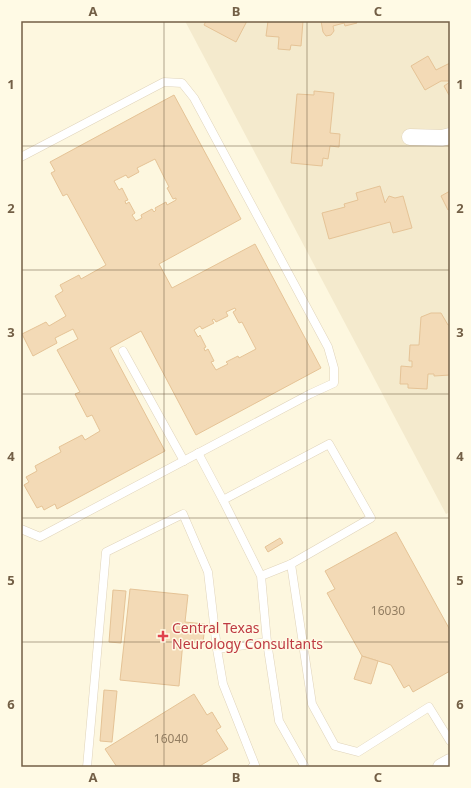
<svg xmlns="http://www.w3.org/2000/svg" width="471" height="788" font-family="'Noto Sans',sans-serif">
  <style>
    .residential { fill: #f4eacd }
    .building { fill: #f3dab6; stroke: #e5c396; fill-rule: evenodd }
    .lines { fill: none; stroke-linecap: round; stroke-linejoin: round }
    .service-casing { stroke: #e0d4bb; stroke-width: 9 }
    .minor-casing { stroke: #e0d4bb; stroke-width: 17 }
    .service { stroke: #fff; stroke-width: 8 }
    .minor { stroke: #fff; stroke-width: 16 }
    .grid { fill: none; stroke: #735f46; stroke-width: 1; stroke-opacity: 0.55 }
    .health-dot { fill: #e0444e; stroke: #fffae5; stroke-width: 1.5 }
    .labels { text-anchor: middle; stroke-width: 3; stroke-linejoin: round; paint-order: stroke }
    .number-label { font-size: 12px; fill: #937e62 }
    .health-label { font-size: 14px; fill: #be3a42; stroke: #fffae5; text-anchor: start }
    .neatline { fill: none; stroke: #735f46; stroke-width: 1.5 }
    .grid-label { font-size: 13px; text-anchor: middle; font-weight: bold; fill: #735f46 }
  </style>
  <rect width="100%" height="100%" fill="#fdf7df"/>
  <path class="residential" d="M185,21H450V512L446,514Z"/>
  <g class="building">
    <path d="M206,21H247L236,42L204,25Z"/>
    <path d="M268,21H303L301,46L291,45L290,50L278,49L279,37L266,36Z"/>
    <path d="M321,21H356L357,23L345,26L344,23L333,26L334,31L331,35L326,36L323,32Z"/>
    <path d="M428,56L436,70L450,63V81H441L425,90L411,66Z"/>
    <path d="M450,82V94L449,95L444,86Z"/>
    <path d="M314,91L334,93L330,133L340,134L339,147L330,146L328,159L323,158L322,166L291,163L297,94L314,95Z"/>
    <path d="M174,95L241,219L159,264L172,288L255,244L321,368L196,435L141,331L110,348L165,451L57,509L55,504L44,510L42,506L37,508L24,485L29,482L26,477L37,471L35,466L61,452L59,447L82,435L85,440L100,431L92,415L87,417L75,394L80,392L57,350L78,339L73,329L55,338L57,343L33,356L22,334L46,322L49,326L66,316L55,296L63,291L60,285L79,275L81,279L106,265L67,194L63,196L51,173L55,171L50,162ZM155,159L169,187L167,188L173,199L176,198V200L167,205L166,202L155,208L156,210L154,212L152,209L141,215L142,218L136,221L132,215L135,213L129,202L126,204L125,201L128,200L122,188L119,190L114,181L126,175L128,178L139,172L137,168ZM235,308L236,310L233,312L239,323L242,322L256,349L239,358L238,356L226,362L228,364L216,370L211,362L214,361L208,349L205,351L204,348L206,347L200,335L198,337L194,330L200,326L202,329L214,323L212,320L214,319L216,322L228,316L226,312Z"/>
    <path d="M380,186L385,203L389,196L395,198L403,196L412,228L393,233L390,222L329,239L322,213L345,207L344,204L358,200L356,193Z"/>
    <path d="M450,191V209L448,210L441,196Z"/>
    <path d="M431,313H441L448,325H450V375L434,376V374H428L427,389L408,388V384H400L401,366L412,367V361H409L410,345H419L421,317Z"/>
    <path d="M396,532L450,630V671L413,692L409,685L404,688L391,665L362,656L327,593L335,589L325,571Z"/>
    <path d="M280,538L283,543L268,552L265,547Z"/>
    <path d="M130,589L188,595L185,622L205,624L203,643L183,641L179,686L120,680Z"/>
    <path d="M113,590L126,591L121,643L109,642Z"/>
    <path d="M362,656L378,661L371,684L354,679Z"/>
    <path d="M104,690L117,691L112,742L100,741Z"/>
    <path d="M194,694L207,715L212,712L221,727L216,730L228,749L198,767H117L105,749Z"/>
  </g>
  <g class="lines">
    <g class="service-casing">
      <g id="service">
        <path d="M21,157L164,82L182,83L194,98L328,347L334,368V383L310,394L40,537L21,529"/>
        <path d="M123,351L184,461"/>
        <path d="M198,453L223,500"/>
        <path d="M291,564L312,704L335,746L358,752L429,707L450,741"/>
        <path d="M261,576L291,564L371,518L329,444L223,500L261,576L267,642L279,721L305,767"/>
        <path d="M217,649L267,642"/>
        <path d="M87,767L106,552L183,514L208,572L217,649L223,684L255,765L252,767"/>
      </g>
    </g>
    <g class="minor-casing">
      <g id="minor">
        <path d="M410,137L442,138L450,136"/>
        <path d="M441,767L450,762"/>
      </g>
    </g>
    <use href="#service" class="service"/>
    <use href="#minor" class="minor"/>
  </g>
  <path class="grid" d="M164,21V767M307,21V767M21,146H450M21,270H450M21,394H450M21,518H450M21,642H450"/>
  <path class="health-dot" d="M161 630h4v4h4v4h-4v4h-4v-4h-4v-4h4z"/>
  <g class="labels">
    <g class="number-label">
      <text x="388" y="615">16030</text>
      <text x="171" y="743">16040</text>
    </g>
    <g class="health-label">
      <text x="172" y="633">Central Texas<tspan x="172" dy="16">Neurology Consultants</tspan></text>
    </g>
  </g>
  <rect width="471" height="788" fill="none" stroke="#fffae5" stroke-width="44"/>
  <rect x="22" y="22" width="427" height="744" class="neatline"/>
  <g class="grid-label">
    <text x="93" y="16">A</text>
    <text x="236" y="16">B</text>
    <text x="378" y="16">C</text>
    <text x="11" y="89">1</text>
    <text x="460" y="89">1</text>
    <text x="11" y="213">2</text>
    <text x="460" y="213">2</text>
    <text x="11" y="337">3</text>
    <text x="460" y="337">3</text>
    <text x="11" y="461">4</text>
    <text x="460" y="461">4</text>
    <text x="11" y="585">5</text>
    <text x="460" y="585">5</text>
    <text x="11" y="709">6</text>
    <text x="460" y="709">6</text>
    <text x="93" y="782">A</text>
    <text x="236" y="782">B</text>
    <text x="378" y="782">C</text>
  </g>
</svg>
